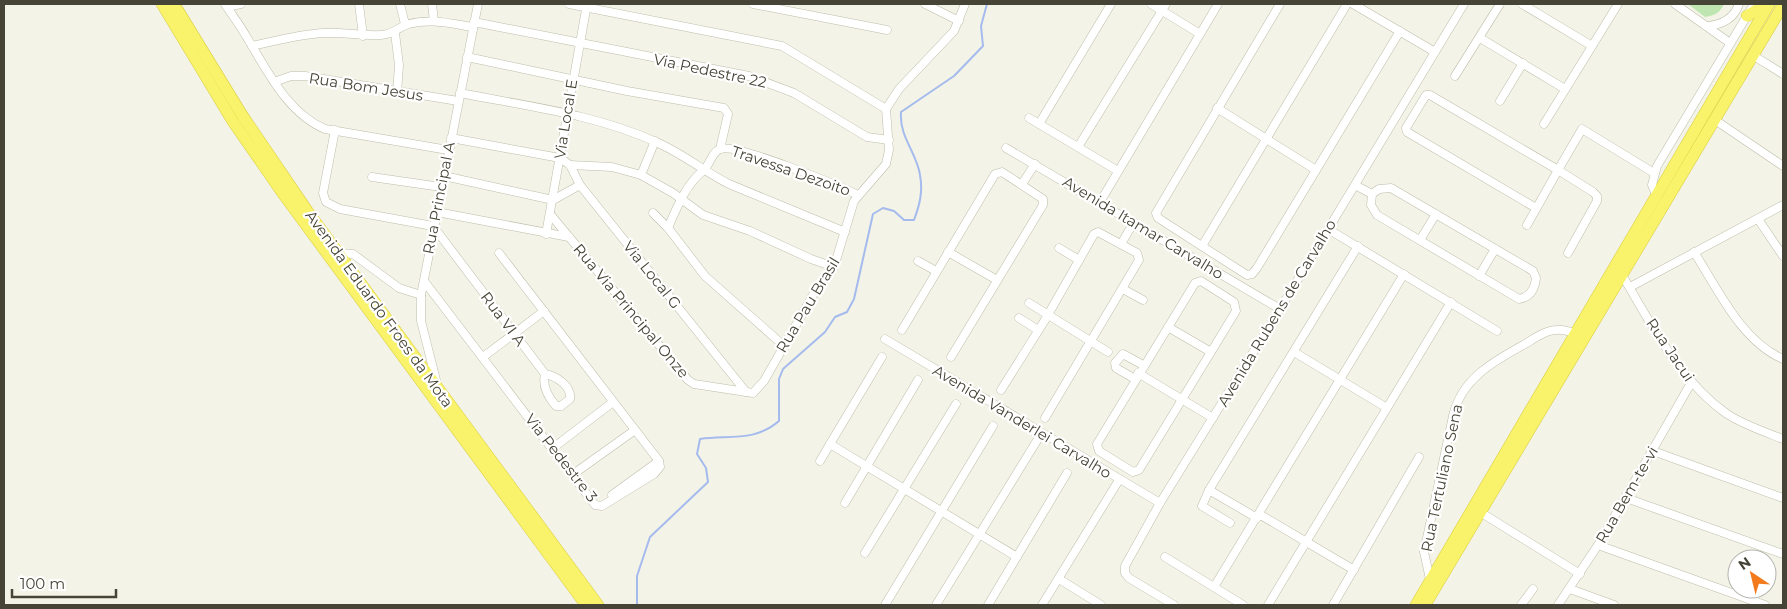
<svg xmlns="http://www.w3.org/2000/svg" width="1787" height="609" font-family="Montserrat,sans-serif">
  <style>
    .green { fill: #bfe6b1 }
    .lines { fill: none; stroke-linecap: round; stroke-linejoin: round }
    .stream { stroke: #a5bbee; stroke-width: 2 }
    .minor-casing { stroke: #bebdaa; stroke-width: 9 }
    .highway-casing { stroke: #d9cc3b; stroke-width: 12 }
    .minor { stroke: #fff; stroke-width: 8 }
    .highway { stroke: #f9f36b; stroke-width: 11 }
    .labels { text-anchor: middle; stroke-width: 4.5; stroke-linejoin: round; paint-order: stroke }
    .street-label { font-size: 15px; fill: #464436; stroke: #fff }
  </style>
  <rect width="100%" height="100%" fill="#f3f3e7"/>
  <path class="green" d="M1688,4H1724C1720,13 1715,15 1705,17Z"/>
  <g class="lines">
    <path class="stream" d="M637,605V576L650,537L708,482L706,468L697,454L700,439C729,435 755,442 779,421V379L783,369L825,332L835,317L847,312L854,299L873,214L883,208L894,211L904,220H914C920,204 923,191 920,175C917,153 899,137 901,112L954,76L983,46L981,26L987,4"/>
    <g class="minor-casing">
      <g id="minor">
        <path d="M225,4C232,15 240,25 246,36C267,70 287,113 325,129L448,150"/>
        <path d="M359,4L363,36"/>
        <path d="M400,4L405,24"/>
        <path d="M432,4L434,21"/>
        <path d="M569,4L782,46L886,109"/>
        <path d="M753,4L887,30"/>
        <path d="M925,4L959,21"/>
        <path d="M1151,4L1200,34"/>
        <path d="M1280,4L1156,213L1158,218L1247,275L1252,274L1257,268L1400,31"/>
        <path d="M1353,4L1435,52"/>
        <path d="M1522,4L1592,46"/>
        <path d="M1675,4L1730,43"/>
        <path d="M227,7L241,4"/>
        <path d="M474,22L749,76L794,93L867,137L889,140"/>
        <path d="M1706,26C1721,25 1734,19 1739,4"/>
        <path d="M395,33L399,65L397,93"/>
        <path d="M1480,38L1565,89"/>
        <path d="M252,46C275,41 300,34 324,33C343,32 362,36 381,35C396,34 397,27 409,24C430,18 452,24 473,27"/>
        <path d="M1754,56L1783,74"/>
        <path d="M467,57L627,91L724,108L728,114L720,149"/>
        <path d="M1455,76L1500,4"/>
        <path d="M274,82L291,76H305L458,101"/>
        <path d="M460,93C525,106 595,114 656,142C682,153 703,171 729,184L845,232"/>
        <path d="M1500,101L1523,63"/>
        <path d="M1217,108L1316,170"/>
        <path d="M1029,118L1118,171"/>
        <path d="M1715,120L1783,166"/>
        <path d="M1039,124L1111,4"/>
        <path d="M1544,124L1618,4"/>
        <path d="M335,130L323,193L326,202L340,209L433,226L545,374C542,386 548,397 556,406H561L570,399C572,386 556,376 545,374"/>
        <path d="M451,138L560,158L570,165L580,185L746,392"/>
        <path d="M1078,147L1166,4"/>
        <path d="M1006,148L1280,309"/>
        <path d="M570,165L612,167L641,175L673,193L703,215L750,231L811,259L834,267"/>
        <path d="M641,175L655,141"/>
        <path d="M444,176L553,200L580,185"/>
        <path d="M372,177L441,187"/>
        <path d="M1022,184L1035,164"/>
        <path d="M1355,185L1372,194L1371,205L1377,215L1519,299C1531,297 1535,288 1536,278L1533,271L1391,188L1379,189L1372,194"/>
        <path d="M1657,197L1652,185L1657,166L1754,4"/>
        <path d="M1100,202L1218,4"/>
        <path d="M1536,208L1407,132L1406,128L1426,95H1430L1558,170L1582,129L1654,173"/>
        <path d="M437,212L569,237"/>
        <path d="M653,213L668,228L705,276L783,345"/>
        <path d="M550,214L688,380L694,384L753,393L764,381L813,295L834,267L854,201L886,164L889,150L886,109L899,89L954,31L965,4"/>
        <path d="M1758,219L1783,256"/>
        <path d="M1527,225L1558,170L1593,192L1597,196V201L1568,253"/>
        <path d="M668,228C677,207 686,184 704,170C710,164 712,152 720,149C736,143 839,186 858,195"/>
        <path d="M1328,229L1497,331"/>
        <path d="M546,234L587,4"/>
        <path d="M1420,240L1436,214"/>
        <path d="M1121,244L1134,222"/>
        <path d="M1202,246L1347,4"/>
        <path d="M1059,248L1079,260"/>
        <path d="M948,252L997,280"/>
        <path d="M1694,252C1718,289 1741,341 1783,359"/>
        <path d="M337,253L353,254L399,288L421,295"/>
        <path d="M918,261L936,271"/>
        <path d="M1622,275C1652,325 1679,380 1727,414C1744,425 1765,432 1783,439"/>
        <path d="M1479,276L1495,249"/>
        <path d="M424,281L595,505L602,506L654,474L660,467L659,461L499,253"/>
        <path d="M1201,281L1234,302L1236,311L1139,470L1133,472L1099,451L1097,444L1195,283Z"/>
        <path d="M1630,287L1783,205"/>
        <path d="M1123,289L1143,300"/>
        <path d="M1029,303L1108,352"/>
        <path d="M1019,318L1038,330"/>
        <path d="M1168,327L1211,352"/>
        <path d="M902,330L995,174L1002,172L1043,199V205L951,357"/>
        <path d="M885,339L1160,503"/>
        <path d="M1294,352L1387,408"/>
        <path d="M483,357L544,311"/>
        <path d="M882,357L830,444L1017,557"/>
        <path d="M1138,373L1213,418"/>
        <path d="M1135,379L1116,368L1115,363L1123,354L1143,365"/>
        <path d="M437,384L421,321V295L478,4"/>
        <path d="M1001,390L1045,320L1094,234L1098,232L1137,253L1139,260L1045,418"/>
        <path d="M553,448L613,402"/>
        <path d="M1653,451L1783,498"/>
        <path d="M820,461L830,444"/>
        <path d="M572,475L635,430"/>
        <path d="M1209,490L1358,246"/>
        <path d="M612,495L659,461"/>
        <path d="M1626,498L1783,554"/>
        <path d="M845,503L918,380"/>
        <path d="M1480,512L1580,574"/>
        <path d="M1259,514L1354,570"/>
        <path d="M1230,523L1202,506L1209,490L1257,518"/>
        <path d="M1598,545L1765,605"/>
        <path d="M865,553L956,404"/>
        <path d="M1165,557L1243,605"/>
        <path d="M1059,579L1101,605"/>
        <path d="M1430,579L1424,552L1453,416C1461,379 1494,361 1525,344C1535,338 1546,330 1557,330C1564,329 1570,332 1576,334"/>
        <path d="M1214,587L1404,274"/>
        <path d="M1570,589L1614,605"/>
        <path d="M885,605L993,426"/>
        <path d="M936,605L1041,434"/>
        <path d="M988,605L1067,473"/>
        <path d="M1042,605L1119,480"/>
        <path d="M1174,605L1129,578L1125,573V566L1160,503L1280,309L1464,4"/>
        <path d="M1268,605L1451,302"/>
        <path d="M1333,605L1419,457"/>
        <path d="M1521,605L1533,589"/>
        <path d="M1558,605L1598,545L1691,383"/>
      </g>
    </g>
    <g class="highway-casing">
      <g id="highway">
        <path d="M162,4L232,120L284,195L586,605"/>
        <path d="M174,4L242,115L308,212L598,605"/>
        <path d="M1747,16L1766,4"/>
        <path d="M1416,605L1769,4"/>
        <path d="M1425,605L1783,5"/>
      </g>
    </g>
    <use href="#minor" class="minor"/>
    <use href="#highway" class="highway"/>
  </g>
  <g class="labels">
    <g class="street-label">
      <text transform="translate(710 71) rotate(12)" y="5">Via Pedestre 22</text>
      <text transform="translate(366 87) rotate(9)" y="5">Rua Bom Jesus</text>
      <text transform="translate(566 119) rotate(-81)" y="5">Via Local E</text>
      <text transform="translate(791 171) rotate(19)" y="5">Travessa Dezoito</text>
      <text transform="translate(439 198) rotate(-79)" y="5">Rua Principal A</text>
      <text transform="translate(1143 228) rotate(31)" y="5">Avenida Itamar Carvalho</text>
      <text transform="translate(652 275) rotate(51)" y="5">Via Local G</text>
      <text transform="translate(808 305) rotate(-59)" y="5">Rua Pau Brasil</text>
      <text transform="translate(379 309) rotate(54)" y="5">Avenida Eduardo Froes da Mota</text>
      <text transform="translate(631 311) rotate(50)" y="5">Rua Via Principal Onze</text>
      <text transform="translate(1277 313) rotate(-59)" y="5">Avenida Rubens de Carvalho</text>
      <text transform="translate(503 319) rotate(53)" y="5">Rua VI A</text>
      <text transform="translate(1670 350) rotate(56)" y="5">Rua Jacui</text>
      <text transform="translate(1022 422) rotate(31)" y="5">Avenida Vanderlei Carvalho</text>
      <text transform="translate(561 458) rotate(52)" y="5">Via Pedestre 3</text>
      <text transform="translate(1442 478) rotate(-78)" y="5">Rua Tertuliano Sena</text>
      <text transform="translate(1627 495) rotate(-60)" y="5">Rua Bem-te-vi</text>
    </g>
  </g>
  <rect width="1787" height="609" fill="none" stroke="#464436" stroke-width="10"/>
  <g transform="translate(1752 574) rotate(325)"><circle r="24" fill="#ffffff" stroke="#b5b4af"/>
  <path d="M0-4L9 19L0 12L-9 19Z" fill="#f37b1d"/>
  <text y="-8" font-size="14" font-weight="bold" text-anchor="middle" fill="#464436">N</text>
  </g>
  <path d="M12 589v8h104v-8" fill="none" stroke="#464436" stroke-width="2.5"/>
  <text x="20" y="589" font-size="15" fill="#464436" stroke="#ffffff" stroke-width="4" paint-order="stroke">100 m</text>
</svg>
